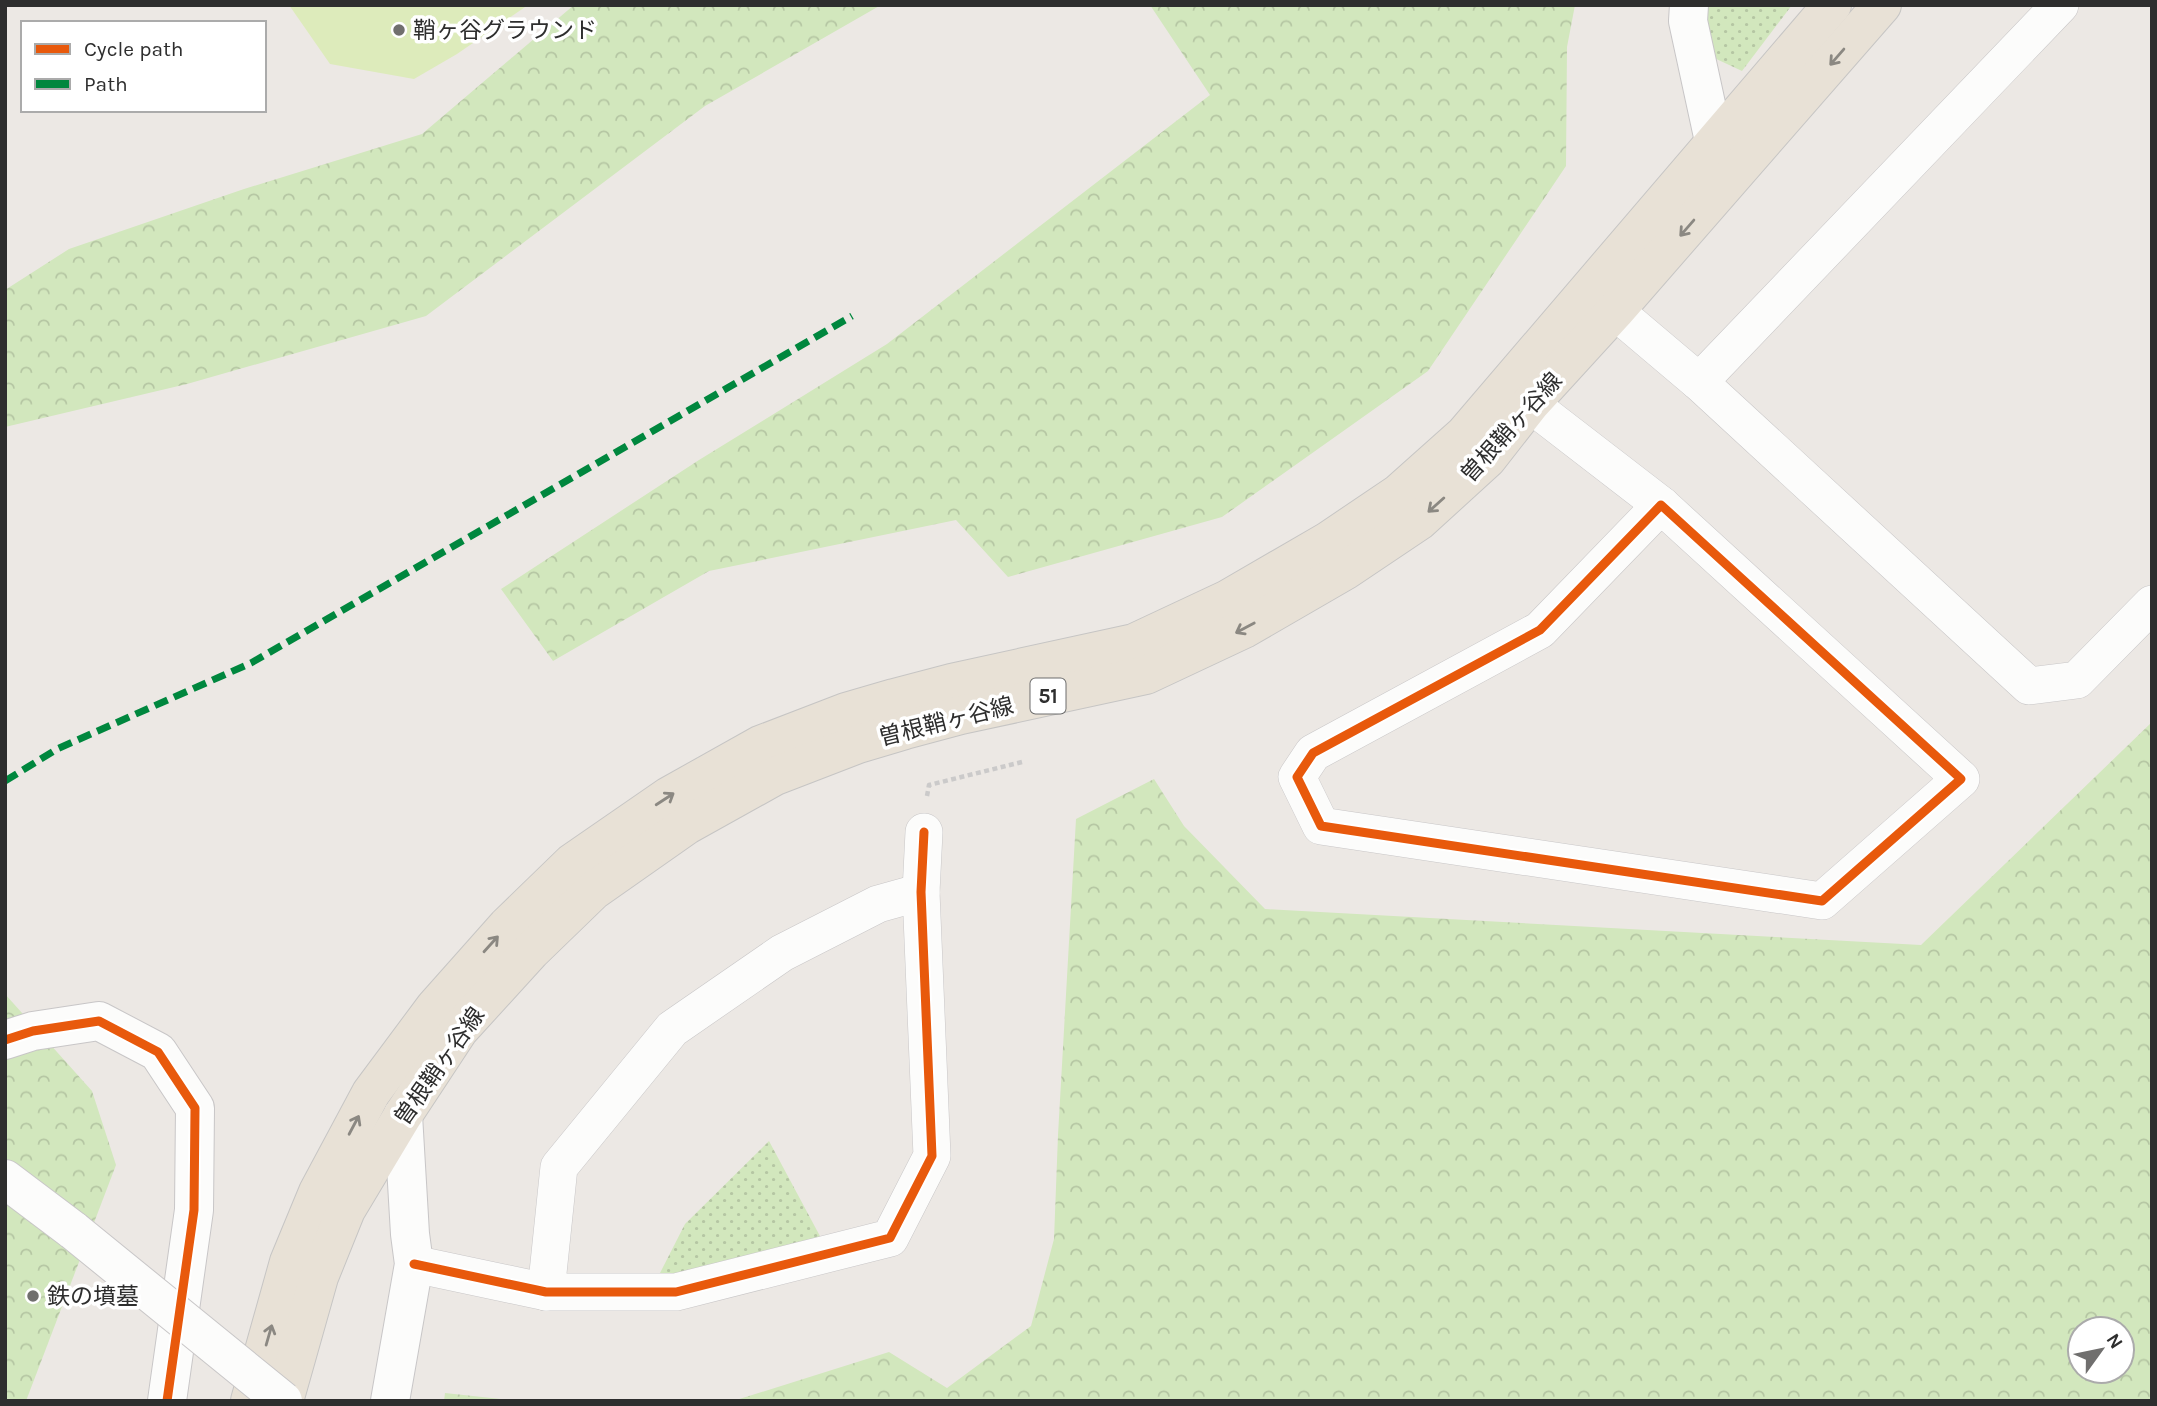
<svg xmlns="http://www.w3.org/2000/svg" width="2157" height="1406" font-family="Karla,'Noto Sans JP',sans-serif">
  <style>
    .forest { fill: url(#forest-crowns); fill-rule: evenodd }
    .park { fill: url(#park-dots) }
    .pitch { fill: #ddebbb }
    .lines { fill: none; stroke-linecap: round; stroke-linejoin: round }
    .minor-casing { stroke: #c8c6c7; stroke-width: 38 }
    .tertiary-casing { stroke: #c8c6c7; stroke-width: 40 }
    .primary-casing { stroke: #c6c5c4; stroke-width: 40 }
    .path { stroke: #cbcaca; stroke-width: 4.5; stroke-dasharray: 5 3.5; stroke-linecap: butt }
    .minor { stroke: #fcfcfb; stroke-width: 37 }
    .tertiary { stroke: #fcfcfb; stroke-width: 38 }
    .primary { stroke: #e8e1d6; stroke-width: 38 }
    .tertiary-bridge-casing { stroke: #c8c6c7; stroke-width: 40; stroke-linecap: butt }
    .tertiary-bridge { stroke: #fcfcfb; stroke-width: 38 }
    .quiet { stroke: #00873e; stroke-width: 7; stroke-dasharray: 14 7; stroke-linecap: butt }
    .cycleway-casing { stroke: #fff; stroke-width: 13 }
    .cycleway { stroke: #e8590c; stroke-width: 9 }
    .oneway { stroke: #8b8882 }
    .poi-dot { fill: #706f6e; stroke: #fff; stroke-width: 2.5 }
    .labels { text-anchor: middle; stroke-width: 7; stroke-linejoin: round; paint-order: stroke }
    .shield { fill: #fff; stroke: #6d6d6d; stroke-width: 2 }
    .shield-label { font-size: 21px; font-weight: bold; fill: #2e2e2e }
    .poi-label { font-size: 23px; fill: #2e2e2e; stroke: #fff; text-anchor: start }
    .street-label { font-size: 23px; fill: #2e2e2e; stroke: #fff }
  </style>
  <defs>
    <pattern id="forest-crowns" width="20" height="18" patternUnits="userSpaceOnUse" patternTransform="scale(1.75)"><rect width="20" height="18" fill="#d2e7bd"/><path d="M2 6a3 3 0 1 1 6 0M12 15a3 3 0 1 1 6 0" fill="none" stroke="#b5c6a3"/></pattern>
    <pattern id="park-dots" width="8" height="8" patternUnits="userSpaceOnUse" patternTransform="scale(1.75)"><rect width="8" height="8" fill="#d2e7bd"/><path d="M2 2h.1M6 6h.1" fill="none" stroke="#b5c6a3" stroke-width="1.8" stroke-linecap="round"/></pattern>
  </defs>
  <rect width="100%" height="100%" fill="#ece8e4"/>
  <g class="forest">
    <path d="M574,5H881L705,106L426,316L187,384L5,427V290L69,249L244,189L422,134Z"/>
    <path d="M1150,5H1575L1567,47L1566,166L1428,371L1222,517L1008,577L956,520L709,571L553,661L501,589L699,460L887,344L1210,95Z"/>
    <path d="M2152,722V1401H733L889,1352L947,1388L1031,1326L1054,1239L1058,1135L1076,819L1154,779L1184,826L1265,909L1921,945ZM2080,1329H2122V1371H2080Z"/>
    <path d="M5,994L92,1091L116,1165L26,1401H5Z"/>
    <path d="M445,1393L518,1401H444Z"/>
  </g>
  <g class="park">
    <path d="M1708,5H1792L1742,71L1712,57L1704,25Z"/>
    <path d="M769,1141L821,1238L693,1271L659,1275L685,1224Z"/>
  </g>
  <path class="pitch" d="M289,5H528L457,54L414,79L330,64Z"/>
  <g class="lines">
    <g class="minor-casing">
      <g id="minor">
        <path d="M1615,311L1699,382L2029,686L2077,680L2152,604"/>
        <path d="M1699,382L2060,5"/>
        <path d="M1530,404L1661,505"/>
        <path d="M1661,505L1961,779L1822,901L1321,826L1297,777L1313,753L1540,630Z"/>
        <path d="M414,1264L546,1292H676L890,1238L932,1156L921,892L924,832"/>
        <path d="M546,1292L559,1167L672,1029L782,953L878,904L921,892"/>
      </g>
    </g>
    <g class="tertiary-casing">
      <g id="tertiary">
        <path d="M1689,5L1688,21L1714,141"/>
        <path d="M5,1040L33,1031L99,1021L158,1052L195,1108L194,1210L167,1401"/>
        <path d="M5,1179L74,1231"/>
        <path d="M390,1401L414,1264L410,1234L403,1115"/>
      </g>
    </g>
    <g class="primary-casing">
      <g id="primary">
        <path d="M250,1401L289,1262L318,1192L371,1093L435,1007L507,926L572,863L669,796L760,745L846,712L894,698L951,683L1134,643L1228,599L1328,541L1399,493L1464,435L1832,5"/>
        <path d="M284,1401L319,1277L346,1210L403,1115L459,1030L531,951L593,891L687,825L775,776L858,744L905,730L961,715L1146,675L1244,629L1346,570L1419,521L1487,459L1530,404L1615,311L1882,5"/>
      </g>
    </g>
    <path class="path" d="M927,796L929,785L1022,762"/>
    <use href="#minor" class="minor"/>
    <use href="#tertiary" class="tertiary"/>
    <use href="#primary" class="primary"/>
    <g class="tertiary-bridge-casing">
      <path id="tertiary-bridge" d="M74,1231L283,1401"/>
    </g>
    <use href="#tertiary-bridge" class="tertiary-bridge"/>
    <path class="quiet" d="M5,781L57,749L251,663L852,316"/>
    <g class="cycleway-casing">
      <g id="cycleway">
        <path d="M1661,505L1961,779L1822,901L1321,826L1297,777L1313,753L1540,630Z"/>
        <path d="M5,1040L33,1031L99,1021L158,1052L195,1108L194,1210L167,1401"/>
        <path d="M414,1264L546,1292H676L890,1238L932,1156L921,892L924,832"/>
      </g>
    </g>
    <use href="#cycleway" class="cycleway"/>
  </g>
  <defs><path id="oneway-shaft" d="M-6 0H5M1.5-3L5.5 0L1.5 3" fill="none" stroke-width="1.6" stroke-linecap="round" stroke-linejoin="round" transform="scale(1.75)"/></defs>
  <g class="oneway">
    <use href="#oneway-shaft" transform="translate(1837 57) rotate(131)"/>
    <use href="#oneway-shaft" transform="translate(1687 228) rotate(131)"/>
    <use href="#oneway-shaft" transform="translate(1436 505) rotate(138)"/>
    <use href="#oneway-shaft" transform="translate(1245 628) rotate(152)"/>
    <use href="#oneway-shaft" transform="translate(665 799) rotate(-33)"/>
    <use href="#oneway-shaft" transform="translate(491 944) rotate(-48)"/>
    <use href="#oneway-shaft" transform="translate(354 1125) rotate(-62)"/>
    <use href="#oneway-shaft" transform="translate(269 1335) rotate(-74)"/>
  </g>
  <g class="poi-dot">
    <circle cx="399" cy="30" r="7"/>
    <circle cx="33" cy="1296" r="7"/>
  </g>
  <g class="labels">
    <rect class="shield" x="1030.5" y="678.5" width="35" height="35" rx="5"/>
    <g class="shield-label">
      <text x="1048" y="703">51</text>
    </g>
    <g class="poi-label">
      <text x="413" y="38">鞘ヶ谷グラウンド</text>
      <text x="47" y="1304">鉄の墳墓</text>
    </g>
    <g class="street-label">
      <text transform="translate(1511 427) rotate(-48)" y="8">曽根鞘ヶ谷線</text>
      <text transform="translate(946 721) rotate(-14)" y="8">曽根鞘ヶ谷線</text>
      <text transform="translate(439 1066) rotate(-55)" y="8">曽根鞘ヶ谷線</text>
    </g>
  </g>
  <rect width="2157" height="1406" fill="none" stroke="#2e2e2e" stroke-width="14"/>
  <rect x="21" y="21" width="245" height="91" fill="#ffffff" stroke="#ababab" stroke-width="2"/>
  <rect x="35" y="44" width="35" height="10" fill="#e8590c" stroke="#ababab" stroke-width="2"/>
  <text x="84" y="56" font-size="21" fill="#2e2e2e">Cycle path</text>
  <rect x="35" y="79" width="35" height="10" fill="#00873e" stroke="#ababab" stroke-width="2"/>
  <text x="84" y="91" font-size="21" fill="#2e2e2e">Path</text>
  <g transform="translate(2101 1350) rotate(57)"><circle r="33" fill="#ffffff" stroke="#ababab" stroke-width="2"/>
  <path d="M0-5L12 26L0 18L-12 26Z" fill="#706f6e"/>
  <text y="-10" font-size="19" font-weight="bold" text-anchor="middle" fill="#2e2e2e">N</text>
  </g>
</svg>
